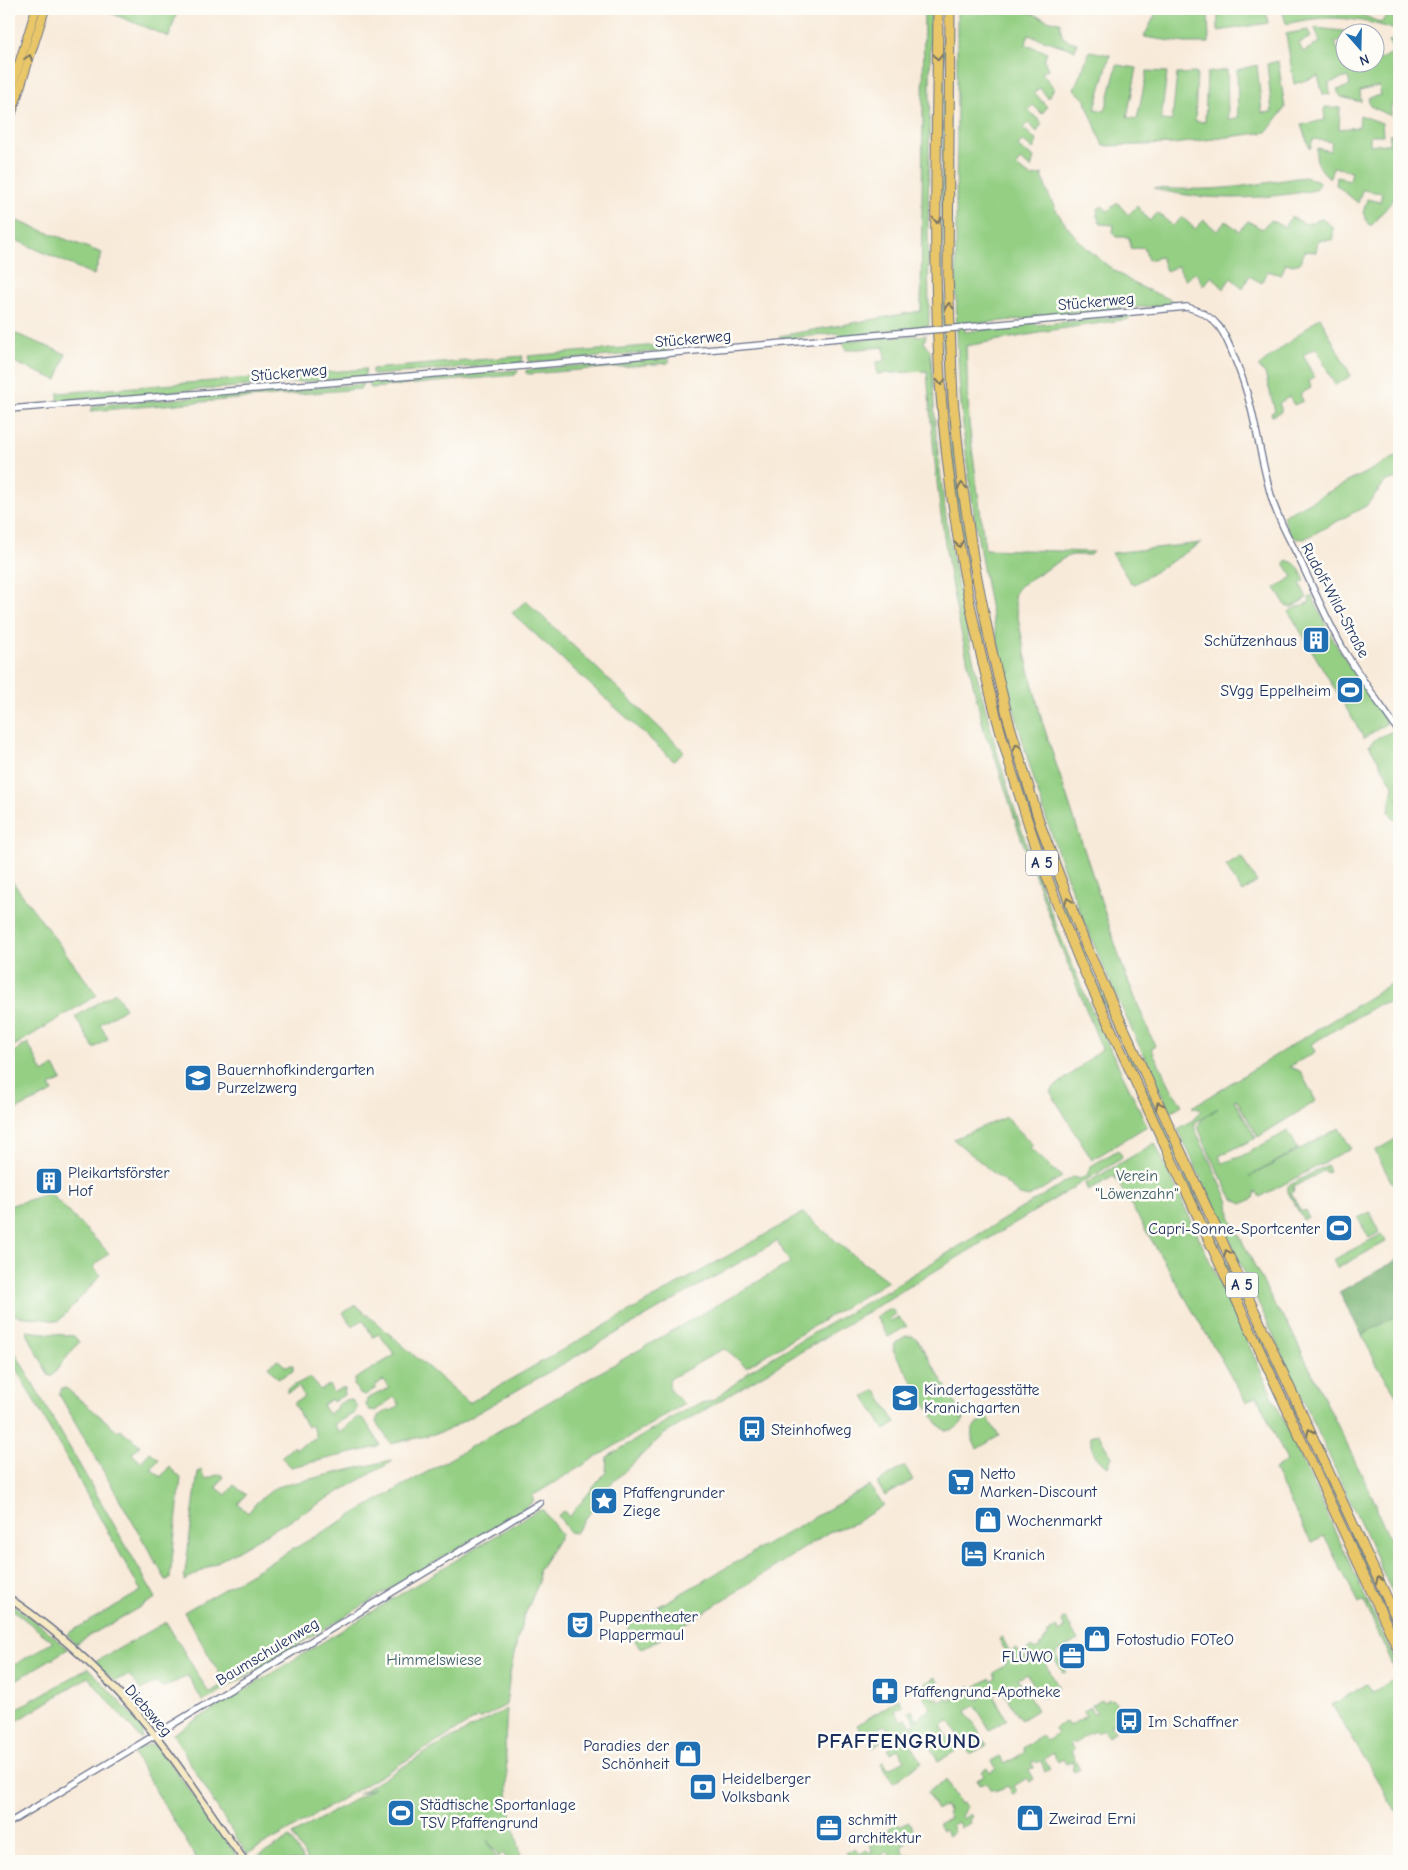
<svg xmlns="http://www.w3.org/2000/svg" width="1408" height="1870" font-family="'Comic Neue',sans-serif">
  <style>
    .green { fill: #94cf84; stroke: #587f71 }
    .forest { fill: #77b272; stroke: #497068 }
    .lines { fill: none; stroke-linecap: round; stroke-linejoin: round }
    .tertiary-casing { stroke: #687089; stroke-width: 8 }
    .secondary-casing { stroke: #687089; stroke-width: 9 }
    .primary-casing { stroke: #687089; stroke-width: 10 }
    .motorway-casing { stroke: #687089; stroke-width: 11 }
    .tertiary { stroke: #fff; stroke-width: 5.5 }
    .secondary { stroke: #f6e9c3; stroke-width: 6 }
    .primary { stroke: #e9c769; stroke-width: 8 }
    .motorway { stroke: #e9c769; stroke-width: 9 }
    .tertiary-bridge-casing { stroke: #687089; stroke-width: 8; stroke-linecap: butt }
    .tertiary-bridge { stroke: #fff; stroke-width: 5.5 }
    .oneway { stroke: #787363 }
    .labels { text-anchor: middle; stroke-width: 5; stroke-linejoin: round; paint-order: stroke }
    .shield { fill: #fdfcf7; stroke: #5f6c8c; stroke-width: 1 }
    .shield-label { font-size: 15px; font-weight: bold; fill: #1b2f5e }
    .street-label { font-size: 16px; fill: #1b2f5e; stroke: #fdfcf7 }
    .poi-label { font-size: 16px; fill: #1b2f5e; stroke: #fdfcf7; text-anchor: start }
    .park-label { font-size: 16px; fill: #3f5f69; stroke: #fdfcf7 }
    .district-label { font-size: 21px; font-weight: bold; letter-spacing: 1px; fill: #1b2f5e; stroke: #fdfcf7 }
  </style>
  <rect width="100%" height="100%" fill="#fdfcf7"/>
  <filter id="ink" filterUnits="userSpaceOnUse"><feTurbulence type="fractalNoise" baseFrequency=".02" numOctaves="2"/><feDisplacementMap in="SourceGraphic" scale="10" xChannelSelector="R" yChannelSelector="G"/><feConvolveMatrix kernelMatrix="1 2 1 2 8 2 1 2 1" color-interpolation-filters="sRGB"/></filter>
  <filter id="wash" filterUnits="userSpaceOnUse"><feTurbulence type="fractalNoise" baseFrequency=".0096" numOctaves="4" result="noise"/><feDisplacementMap in="SourceGraphic" scale="20" xChannelSelector="R" yChannelSelector="G"/><feGaussianBlur stdDeviation="1.12" result="paint"/><feColorMatrix in="noise" values="0 0 0 0 0 0 0 0 0 0 0 0 0 0 0 0 0 1.4 0 .05"/><feComposite in="paint" operator="in"/></filter>
  <g filter="url(#wash)">
    <rect width="100%" height="100%" fill="#f8ead9"/>
    <g class="green">
      <path d="M101,9H178L169,37Z"/>
      <path d="M924,9H931L928,230L929,326L915,327V329L841,336L839,333L781,339L779,336L921,311Z"/>
      <path d="M957,9H1021L1050,21L1060,22L1062,36L1067,40L1077,43L1075,50L1028,35L1026,45L1047,52L1044,60L1048,69L1042,73L1054,88L1048,98L1040,88L1034,92L1047,107L1042,114L1033,105L1028,110L1042,123L1037,132L1028,123L1023,128L1037,141L1033,149L1022,141L1018,147L1034,158L1031,168L1020,160L1016,166L1032,177L1042,174C1052,223 1096,261 1137,285C1151,292 1166,297 1180,304L1033,316V318L972,324V322L964,323L965,332L1035,323L1036,325L1132,315L1129,319L1039,332V333L966,346L969,423L985,549L1093,552L1090,555H1072L1066,557L1021,585L1016,590L1014,597L1025,654L1042,721L1124,971L1155,1046L1151,1048L1173,1092L1182,1105L1170,1112C1139,1045 1107,978 1079,909C1018,754 980,591 963,426C955,352 956,278 956,203C957,138 957,74 957,9Z"/>
      <path d="M1158,9H1208L1209,43H1185L1144,37Z"/>
      <path d="M1218,9H1266L1268,23L1218,31Z"/>
      <path d="M1282,9H1380L1378,15L1367,9L1363,15L1381,23L1388,13L1397,21L1399,28L1396,30C1355,17 1328,14 1286,24Z"/>
      <path d="M1315,28L1344,31L1345,39L1335,43L1339,52L1345,49L1346,62H1376V61L1393,53L1389,40L1399,45V104L1391,106V116L1370,106L1368,98L1381,95L1379,86L1360,91L1361,102L1341,97L1337,90L1350,86L1348,77L1329,83L1330,95L1323,94L1318,76L1294,84L1286,34L1308,30L1311,37L1299,43L1303,52L1320,42Z"/>
      <path d="M943,36H945L943,274L946,355L951,429L964,529L975,593L993,677L1013,754L1050,867L1093,972L1378,1589L1399,1635V1641C1329,1489 1259,1337 1188,1185C1145,1093 1099,1001 1062,906C1028,816 1000,723 980,629C960,538 947,444 943,351C939,246 942,141 943,36Z"/>
      <path d="M1090,51L1110,55L1095,109L1105,111L1117,65L1137,68L1127,117L1137,119L1147,71L1167,72L1161,120L1172,121L1177,74L1197,73L1195,121L1205,122L1207,73L1227,70L1228,119L1238,118L1237,70L1257,65L1262,113L1272,112L1267,64L1278,61L1285,108L1267,132L1174,144L1103,146L1085,100L1074,89Z"/>
      <path d="M1325,107L1340,108L1339,129L1359,127L1360,115L1382,123L1383,135H1370V145L1389,144L1390,134L1399,140V159H1395L1394,167L1399,169V193L1372,225H1369L1363,213L1367,199L1380,202L1382,193L1362,190L1358,203L1336,185L1337,177L1350,180L1352,171L1333,167L1330,177H1328C1319,167 1314,162 1317,148L1330,151L1332,142L1313,139L1310,149L1301,125L1325,120L1324,110Z"/>
      <path d="M1304,177L1317,180L1320,183L1316,190C1270,198 1226,201 1180,194C1172,192 1161,192 1154,188C1186,190 1219,190 1251,185C1269,183 1286,179 1304,177Z"/>
      <path d="M1117,202L1128,215L1137,206L1149,221L1158,213L1173,226L1182,217L1195,229L1204,220L1217,231L1226,221L1239,231L1248,221L1262,229L1270,220L1284,227L1291,217L1306,224L1322,219L1333,227V240H1318L1316,252L1304,251L1300,263L1293,265L1286,263L1281,275L1268,271L1262,283L1249,276L1243,288L1231,278L1223,289L1212,276L1203,286L1196,272L1185,280L1178,266L1166,271L1161,257L1148,260L1144,247L1131,249L1129,237H1116L1113,232L1114,225L1101,224L1097,216L1098,209L1102,206L1108,211Z"/>
      <path d="M9,218L102,253L94,275L9,237Z"/>
      <path d="M1320,317L1351,376L1335,385L1316,348L1303,355L1314,377L1309,381L1311,388L1300,394L1303,401L1294,405L1289,397L1279,403L1281,408V412L1272,416L1271,413L1275,411L1265,373L1258,367Z"/>
      <path d="M9,331L66,354L57,380L9,360Z"/>
      <path d="M915,335L916,336L926,335L924,343L930,350C934,377 933,405 936,432C941,487 949,543 960,597C986,731 1027,860 1081,986C1101,1033 1126,1079 1147,1126L1092,1160L1050,1091L1102,1049L1059,942L1019,832L990,742L986,738C972,678 956,618 947,556C937,495 932,433 927,371L877,374V362L885,361L884,347L846,350L843,341Z"/>
      <path d="M671,344L666,351L530,363L528,356Z"/>
      <path d="M523,356L521,363L375,375L372,373V369Z"/>
      <path d="M667,358L670,360L668,363L529,374L526,373V370Z"/>
      <path d="M366,369L364,377L58,401V393Z"/>
      <path d="M517,370L518,372L515,375L371,388L369,385L370,382Z"/>
      <path d="M363,384L360,389L90,411L92,408L99,405Z"/>
      <path d="M1399,455V478L1386,481L1366,506L1306,538L1298,539L1290,535L1283,516Z"/>
      <path d="M1201,543L1135,584L1130,582L1112,553Z"/>
      <path d="M1288,561C1298,562 1301,573 1305,581L1300,584L1307,598L1292,607H1287L1275,588L1293,577L1284,563Z"/>
      <path d="M1312,596L1333,640L1387,723L1364,738L1289,612L1291,610L1310,602L1309,598Z"/>
      <path d="M526,601L684,751L674,761L512,613Z"/>
      <path d="M1393,731L1399,739V823L1393,818L1389,811L1393,785L1369,745L1377,738Z"/>
      <path d="M1241,857L1257,882L1242,892L1226,866Z"/>
      <path d="M9,877L97,995L9,1049Z"/>
      <path d="M1399,979V996L1388,1003L1379,1004L1311,1044L1315,1052L1289,1067L1300,1071L1316,1101L1258,1137L1236,1099L1234,1100L1256,1138L1219,1156L1222,1163L1240,1157L1288,1131L1298,1149L1249,1177L1339,1128L1351,1148L1260,1197L1256,1191L1254,1198L1242,1204L1233,1199L1212,1160L1198,1127C1200,1117 1211,1114 1218,1108L1196,1122L1194,1127L1229,1202L1230,1217L1276,1308L1287,1322L1376,1504L1378,1513L1399,1560V1607L1178,1129L1193,1120L1201,1110L1192,1107Z"/>
      <path d="M115,992L125,1008L100,1024L108,1039L94,1048L75,1017Z"/>
      <path d="M28,1043L43,1073L54,1066L62,1080L50,1086L53,1092L9,1113V1055Z"/>
      <path d="M1006,1117L1033,1145L1030,1148L1062,1177L1029,1197L1020,1195L953,1139Z"/>
      <path d="M1399,1137V1179L1392,1183L1375,1151Z"/>
      <path d="M1155,1143L1399,1669V1809L1396,1811L1332,1705L1367,1684L1373,1692L1398,1677L1364,1601L1359,1604L1324,1536L1311,1542L1274,1470L1287,1461L1257,1396L1246,1402L1114,1176L1088,1191L1085,1184Z"/>
      <path d="M1118,1150L1122,1156L1121,1159L663,1435L613,1482L575,1533L569,1532L558,1515L564,1511L569,1517L606,1472L607,1457L682,1412L694,1406L713,1400L745,1376L749,1371L887,1290L889,1293L892,1287L1073,1177L1080,1179L1087,1175L1091,1166Z"/>
      <path d="M1327,1165L1330,1172L1327,1173L1325,1170L1293,1187L1294,1191L1291,1193L1301,1212L1305,1210L1308,1217L1303,1220L1288,1192V1186Z"/>
      <path d="M50,1193L109,1253L93,1267L101,1275L59,1321L18,1316L13,1314L9,1305V1206Z"/>
      <path d="M1370,1212L1380,1232L1369,1238L1358,1218Z"/>
      <path d="M803,1213L844,1248L888,1281L746,1367L728,1351L723,1349L670,1379C666,1390 677,1397 684,1404L532,1496L534,1501L528,1506L203,1702L188,1676L164,1687L154,1683L141,1690L129,1675L114,1681L95,1662L166,1622L209,1693L225,1683L184,1612L790,1263L777,1241L446,1431L391,1444L376,1422L378,1416L389,1409L391,1411L400,1405L394,1397L375,1411L369,1410L366,1405L367,1399L389,1388L383,1380L375,1386L376,1388L365,1395L359,1393L354,1385L355,1379L395,1355L379,1334L373,1337L363,1320L352,1326L343,1313L356,1305L469,1403Z"/>
      <path d="M1382,1234L1386,1242L1337,1268L1333,1260Z"/>
      <path d="M891,1308L896,1314L890,1318L891,1321L898,1317L907,1326L888,1337L876,1317Z"/>
      <path d="M1399,1314V1399L1377,1365L1362,1335Z"/>
      <path d="M26,1331L74,1336L79,1342L52,1376H49Z"/>
      <path d="M906,1336H913L917,1339L962,1414L963,1421C956,1430 947,1434 939,1426L893,1350C894,1342 899,1340 906,1336Z"/>
      <path d="M9,1342L156,1598L75,1644L67,1634L141,1591L9,1356Z"/>
      <path d="M278,1360L285,1366L293,1365V1371L278,1379L268,1366Z"/>
      <path d="M310,1377L320,1390L329,1385L333,1393L341,1388L345,1389L344,1395L333,1402L331,1399L322,1405L328,1414L337,1408L336,1406L347,1399L353,1401L357,1407L355,1413L334,1424L339,1432L348,1427L347,1425L358,1417L364,1419L380,1444L378,1447L291,1467L281,1457L294,1446L295,1449L317,1437L311,1425L307,1427L293,1403L304,1397L299,1387L287,1393V1389Z"/>
      <path d="M62,1388H66L118,1431L120,1429L140,1445L132,1454L141,1462L150,1452L159,1459L151,1469L161,1477L169,1467L181,1478L170,1579L166,1580L59,1394Z"/>
      <path d="M876,1390L896,1423L885,1430L864,1397Z"/>
      <path d="M987,1417L999,1436L977,1449C967,1430 971,1428 987,1417Z"/>
      <path d="M1098,1433L1112,1457L1108,1466C1096,1461 1089,1448 1091,1436Z"/>
      <path d="M392,1460L393,1461L184,1581L198,1472L201,1470L205,1479L220,1474L224,1477L216,1487L226,1495L234,1485L246,1495L238,1504L248,1513L256,1503L276,1487Z"/>
      <path d="M905,1466L913,1480L885,1496L877,1483Z"/>
      <path d="M869,1486L884,1505L855,1523L829,1532L700,1615L645,1648L639,1647L626,1625Z"/>
      <path d="M543,1510L561,1535L538,1571L539,1582L523,1619L516,1645L510,1674L506,1705L480,1719L479,1717L288,1831L247,1854L219,1811L173,1734L536,1511Z"/>
      <path d="M9,1602L43,1627L68,1649L9,1684V1668L53,1642L9,1607Z"/>
      <path d="M1065,1618L1078,1640L1056,1653L1066,1672L1063,1673L1054,1658L1045,1663L1059,1688L1042,1698L1027,1674L1018,1679L1037,1710L1021,1720L1001,1689L993,1695L1007,1719L990,1730L975,1705L966,1711L987,1745L970,1754L949,1720L941,1726L956,1751L938,1761L921,1734L909,1741L922,1762L893,1783L881,1763L884,1762L888,1769L905,1760L898,1749L891,1753L888,1749L892,1747L890,1743L896,1739L894,1735L872,1748L871,1746L883,1739L882,1735L889,1732L885,1725L878,1728L879,1730L866,1739L857,1725L899,1699L903,1706L895,1711L901,1721L906,1718L911,1726L916,1724L909,1711L912,1710L917,1720L921,1718L920,1716L929,1710L928,1708L930,1707L919,1687L935,1677L940,1685L930,1692L934,1699L937,1697L940,1702L947,1697L949,1701L953,1699L951,1695L955,1693L957,1696L958,1693L970,1686L977,1700L981,1698L975,1687L990,1678L992,1681L996,1678L994,1673L1008,1662L1004,1656L1007,1654L999,1639L1002,1637L1010,1652L1016,1649L1020,1656L1023,1655L1025,1658L1028,1657L1025,1651L1032,1647L1034,1650L1041,1647L1040,1645L1044,1642L1043,1640L1048,1637L1046,1634L1056,1627L1059,1632L1065,1628L1061,1621Z"/>
      <path d="M89,1668L141,1725L144,1730L141,1739L88,1677L9,1726V1713Z"/>
      <path d="M1102,1699L1104,1702L1110,1699L1111,1700L1113,1699L1124,1717L1111,1725L1115,1732L1108,1737L1103,1729L1096,1733L1094,1731L1089,1734L1088,1733L1075,1744L1073,1742L1070,1744L1074,1750L1071,1752L1080,1769L1074,1772L1072,1768L1074,1767L1072,1762L1066,1764L1063,1759L1058,1762L1053,1753L1044,1759L1050,1769L1045,1772L1041,1761L1037,1763L1035,1761L1031,1763L1034,1767L1029,1770L1034,1779L1030,1782L1027,1778L1014,1786L1017,1792L1013,1795L1008,1786L995,1791L993,1789L991,1791L986,1782L979,1785L977,1780L984,1776L982,1772L987,1768L990,1773L996,1769L991,1761L1000,1756L1005,1764L1025,1752L1023,1748L1035,1740V1739L1042,1736L1047,1741L1057,1734L1054,1728L1066,1722L1069,1726L1086,1716L1083,1711L1090,1707L1093,1714L1097,1713L1092,1705Z"/>
      <path d="M507,1709L505,1743L509,1806L522,1859L517,1861H508L503,1853L499,1857L487,1840L498,1861H308L292,1835L374,1788L358,1794L432,1749Z"/>
      <path d="M156,1744L238,1857L237,1861H198L133,1753L147,1745Z"/>
      <path d="M946,1780L960,1804L963,1803L967,1808L963,1811L965,1813L961,1815L963,1819L970,1814L972,1817L969,1820L970,1823L961,1828L958,1822L951,1826L954,1832L948,1836L945,1830L942,1831L938,1825L950,1818L947,1813L949,1812L945,1806L937,1810L927,1792Z"/>
      <path d="M909,1822L914,1831L905,1836L908,1842L901,1847L906,1856L911,1855L913,1858L908,1861L907,1860L900,1861L896,1854L891,1857L887,1851L882,1855L885,1861H843L849,1857L846,1853L855,1848L860,1854L867,1850L869,1853L873,1851L870,1846L879,1840L875,1835L879,1832L885,1835L890,1832L888,1829L897,1823L900,1826Z"/>
      <path d="M290,1838L304,1861H254L252,1860Z"/>
    </g>
    <path class="forest" d="M1399,1259V1314L1362,1335L1339,1292Z"/>
  </g>
  <g filter="url(#ink)">
    <g class="lines">
      <g class="tertiary-casing">
        <g id="tertiary">
          <path d="M968,327L1187,307C1221,316 1226,337 1238,367C1255,409 1259,455 1272,499C1278,519 1289,539 1299,558C1313,588 1326,618 1342,647C1359,676 1380,704 1399,732"/>
          <path d="M9,409L411,376L919,331"/>
          <path d="M9,1823L540,1503"/>
        </g>
      </g>
      <g class="secondary-casing">
        <path id="secondary" d="M9,1598C63,1635 114,1683 155,1735C187,1775 214,1820 245,1861"/>
      </g>
      <g class="primary-casing">
        <g id="primary">
          <path d="M9,96L36,9"/>
          <path d="M9,122L45,9"/>
        </g>
      </g>
      <g class="motorway-casing">
        <g id="motorway">
          <path d="M938,9C937,137 932,267 941,395C956,590 1005,781 1080,962L1399,1651"/>
          <path d="M950,9L948,276L953,399L962,483L974,563L991,647L1008,719L1040,824L1086,946L1399,1624"/>
        </g>
      </g>
      <use href="#tertiary" class="tertiary"/>
      <use href="#secondary" class="secondary"/>
      <use href="#primary" class="primary"/>
      <use href="#motorway" class="motorway"/>
      <g class="tertiary-bridge-casing">
        <path id="tertiary-bridge" d="M919,331L968,327"/>
      </g>
      <use href="#tertiary-bridge" class="tertiary-bridge"/>
    </g>
    <defs><path id="oneway-chevron" d="M-2-3.5L2.5 0L-2 3.5" fill="none" stroke-width="1.6" stroke-linecap="round" stroke-linejoin="round" transform="scale(1.25)"/></defs>
    <g class="oneway">
      <use href="#oneway-chevron" transform="translate(938 57) rotate(90)"/>
      <use href="#oneway-chevron" transform="translate(29 58) rotate(-72)"/>
      <use href="#oneway-chevron" transform="translate(937 220) rotate(90)"/>
      <use href="#oneway-chevron" transform="translate(949 306) rotate(-91)"/>
      <use href="#oneway-chevron" transform="translate(941 382) rotate(87)"/>
      <use href="#oneway-chevron" transform="translate(962 486) rotate(-97)"/>
      <use href="#oneway-chevron" transform="translate(959 544) rotate(81)"/>
      <use href="#oneway-chevron" transform="translate(1017 747) rotate(-106)"/>
      <use href="#oneway-chevron" transform="translate(1068 901) rotate(-111)"/>
      <use href="#oneway-chevron" transform="translate(1159 1105) rotate(-115)"/>
      <use href="#oneway-chevron" transform="translate(1227 1253) rotate(-115)"/>
      <use href="#oneway-chevron" transform="translate(1310 1432) rotate(-115)"/>
      <use href="#oneway-chevron" transform="translate(1379 1580) rotate(-115)"/>
    </g>
  </g>
  <defs>
    <g id="building-square" transform="scale(1.4375)"><rect x="-9" y="-9" width="18" height="18" rx="4" fill="#1f6fb2" stroke="#fdfcf7"/><path d="M-4-6H4V6H1V3H-1V6H-4ZM-2.5-4.3h1.7v1.8h-1.7ZM.8-4.3h1.7v1.8H.8ZM-2.5-1h1.7V.8h-1.7ZM.8-1h1.7V.8H.8Z" fill="#fff"/></g>
    <g id="stadium-square" transform="scale(1.4375)"><rect x="-9" y="-9" width="18" height="18" rx="4" fill="#1f6fb2" stroke="#fdfcf7"/><path d="M0-5a6.5 5 0 1 0 0 10a6.5 5 0 1 0 0-10ZM-3.5-1.8h7v3.6h-7Z" fill="#fff"/></g>
    <g id="school-square" transform="scale(1.4375)"><rect x="-9" y="-9" width="18" height="18" rx="4" fill="#1f6fb2" stroke="#fdfcf7"/><path d="M0-5L7-2L0 1L-7-2ZM-4 1L0 2.5L4 1V4Q0 6-4 4Z" fill="#fff"/></g>
    <g id="bus-square" transform="scale(1.4375)"><rect x="-9" y="-9" width="18" height="18" rx="4" fill="#1f6fb2" stroke="#fdfcf7"/><path d="M-5-6H5V4H4V6H2V4H-2V6H-4V4H-5ZM-3.5-4V0h7V-4ZM-3.5 1.2v1.5H-2V1.2ZM2 1.2v1.5H3.5V1.2Z" fill="#fff"/></g>
    <g id="supermarket-square" transform="scale(1.4375)"><rect x="-9" y="-9" width="18" height="18" rx="4" fill="#1f6fb2" stroke="#fdfcf7"/><path d="M-6-5.5h2.5l.6 2H6L4.5 2H-2.5L-4.4-4H-6ZM-1.5 3.2a1.3 1.3 0 1 0 .1 0ZM3 3.2a1.3 1.3 0 1 0 .1 0Z" fill="#fff"/></g>
    <g id="sight-square" transform="scale(1.4375)"><rect x="-9" y="-9" width="18" height="18" rx="4" fill="#1f6fb2" stroke="#fdfcf7"/><path d="M0-6L1.8-2.2L6-1.7L2.9 1.2L3.7 5.4L0 3.3L-3.7 5.4L-2.9 1.2L-6-1.7L-1.8-2.2Z" fill="#fff"/></g>
    <g id="shop-square" transform="scale(1.4375)"><rect x="-9" y="-9" width="18" height="18" rx="4" fill="#1f6fb2" stroke="#fdfcf7"/><path d="M-5-2.5h2.3a2.7 3.5 0 0 1 5.4 0H5L5.5 6h-11ZM-1.5-2.5h3a1.5 2.3 0 0 0-3 0Z" fill="#fff"/></g>
    <g id="hotel-square" transform="scale(1.4375)"><rect x="-9" y="-9" width="18" height="18" rx="4" fill="#1f6fb2" stroke="#fdfcf7"/><path d="M-6-4.5h1.5V1H6V5H4.5V3h-9V5H-6ZM-4 0a1.8 1.8 0 1 1 3.6 0ZM.5 0V-2.5h3Q6-2.5 6 0Z" fill="#fff"/></g>
    <g id="theatre-square" transform="scale(1.4375)"><rect x="-9" y="-9" width="18" height="18" rx="4" fill="#1f6fb2" stroke="#fdfcf7"/><path d="M-5-5.5Q0-4 5-5.5V0Q5 5 0 6Q-5 5-5 0ZM-3.3-2.5H-1v1.5H-3.3ZM1-2.5H3.3v1.5H1ZM-2.8 1Q0 5.5 2.8 1Z" fill="#fff"/></g>
    <g id="office-square" transform="scale(1.4375)"><rect x="-9" y="-9" width="18" height="18" rx="4" fill="#1f6fb2" stroke="#fdfcf7"/><path d="M-6-3h4V-5.5h4V-3h4V5H-6ZM-1-4.5V-3h2v-1.5ZM-6 0V1H6V0Z" fill="#fff"/></g>
    <g id="pharmacy-square" transform="scale(1.4375)"><rect x="-9" y="-9" width="18" height="18" rx="4" fill="#1f6fb2" stroke="#fdfcf7"/><path d="M-2-6h4v4h4v4h-4v4h-4v-4h-4v-4h4Z" fill="#fff"/></g>
    <g id="bank-square" transform="scale(1.4375)"><rect x="-9" y="-9" width="18" height="18" rx="4" fill="#1f6fb2" stroke="#fdfcf7"/><path d="M-6-4H6V4H-6ZM0-2.3a2.3 2.3 0 1 0 0 4.6a2.3 2.3 0 1 0 0-4.6Z" fill="#fff"/></g>
  </defs>
  <g fill-rule="evenodd">
    <use href="#building-square" x="1316" y="640"/>
    <use href="#stadium-square" x="1350" y="690"/>
    <use href="#school-square" x="198" y="1078"/>
    <use href="#building-square" x="49" y="1181"/>
    <use href="#stadium-square" x="1339" y="1228"/>
    <use href="#school-square" x="905" y="1398"/>
    <use href="#bus-square" x="752" y="1429"/>
    <use href="#supermarket-square" x="961" y="1482"/>
    <use href="#sight-square" x="604" y="1501"/>
    <use href="#shop-square" x="988" y="1520"/>
    <use href="#hotel-square" x="974" y="1554"/>
    <use href="#theatre-square" x="580" y="1625"/>
    <use href="#shop-square" x="1097" y="1639"/>
    <use href="#office-square" x="1072" y="1656"/>
    <use href="#pharmacy-square" x="885" y="1691"/>
    <use href="#bus-square" x="1129" y="1721"/>
    <use href="#shop-square" x="688" y="1754"/>
    <use href="#bank-square" x="703" y="1787"/>
    <use href="#stadium-square" x="401" y="1813"/>
    <use href="#shop-square" x="1030" y="1818"/>
    <use href="#office-square" x="829" y="1828"/>
  </g>
  <g class="labels">
    <g class="shield">
      <rect x="1026" y="850.5" width="32" height="25" rx="4"/>
      <rect x="1226" y="1272.5" width="32" height="25" rx="4"/>
    </g>
    <g class="shield-label">
      <text x="1042" y="868">A 5</text>
      <text x="1242" y="1290">A 5</text>
    </g>
    <g class="street-label">
      <text transform="translate(1096 301) rotate(-5)" y="6">Stückerweg</text>
      <text transform="translate(693 338) rotate(-5)" y="6">Stückerweg</text>
      <text transform="translate(289 372) rotate(-5)" y="6">Stückerweg</text>
      <text transform="translate(1336 600) rotate(62)" y="6">Rudolf-Wild-Straße</text>
      <text transform="translate(267 1651) rotate(-31)" y="6">Baumschulenweg</text>
      <text transform="translate(149 1710) rotate(49)" y="6">Diebsweg</text>
    </g>
    <g class="poi-label">
      <text x="1297" y="646" text-anchor="end">Schützenhaus</text>
      <text x="1331" y="696" text-anchor="end">SVgg Eppelheim</text>
      <text x="217" y="1075">Bauernhofkindergarten<tspan x="217" dy="18">Purzelzwerg</tspan></text>
      <text x="68" y="1178">Pleikartsförster<tspan x="68" dy="18">Hof</tspan></text>
      <text x="1320" y="1234" text-anchor="end">Capri-Sonne-Sportcenter</text>
      <text x="924" y="1395">Kindertagesstätte<tspan x="924" dy="18">Kranichgarten</tspan></text>
      <text x="771" y="1435">Steinhofweg</text>
      <text x="980" y="1479">Netto<tspan x="980" dy="18">Marken-Discount</tspan></text>
      <text x="623" y="1498">Pfaffengrunder<tspan x="623" dy="18">Ziege</tspan></text>
      <text x="1007" y="1526">Wochenmarkt</text>
      <text x="993" y="1560">Kranich</text>
      <text x="599" y="1622">Puppentheater<tspan x="599" dy="18">Plappermaul</tspan></text>
      <text x="1116" y="1645">Fotostudio FOTeO</text>
      <text x="1053" y="1662" text-anchor="end">FLÜWO</text>
      <text x="904" y="1697">Pfaffengrund-Apotheke</text>
      <text x="1148" y="1727">Im Schaffner</text>
      <text x="669" y="1751" text-anchor="end">Paradies der<tspan x="669" dy="18">Schönheit</tspan></text>
      <text x="722" y="1784">Heidelberger<tspan x="722" dy="18">Volksbank</tspan></text>
      <text x="420" y="1810">Städtische Sportanlage<tspan x="420" dy="18">TSV Pfaffengrund</tspan></text>
      <text x="1049" y="1824">Zweirad Erni</text>
      <text x="848" y="1825">schmitt<tspan x="848" dy="18">architektur</tspan></text>
    </g>
    <g class="park-label">
      <text x="1137" y="1181">Verein<tspan x="1137" dy="18">"Löwenzahn"</tspan></text>
      <text x="434" y="1665">Himmelswiese</text>
    </g>
    <g class="district-label">
      <text x="899" y="1748">PFAFFENGRUND</text>
    </g>
  </g>
  <rect width="1408" height="1870" fill="none" stroke="#fdfcf7" stroke-width="30"/>
  <g transform="translate(1360 48) rotate(160)"><circle r="24" fill="#fdfcf7" stroke="#a3aaba"/>
  <path d="M0-4L9 19L0 12L-9 19Z" fill="#1f6fb2"/>
  <text y="-8" font-size="14" font-weight="bold" text-anchor="middle" fill="#1b2f5e">N</text>
  </g>
</svg>
